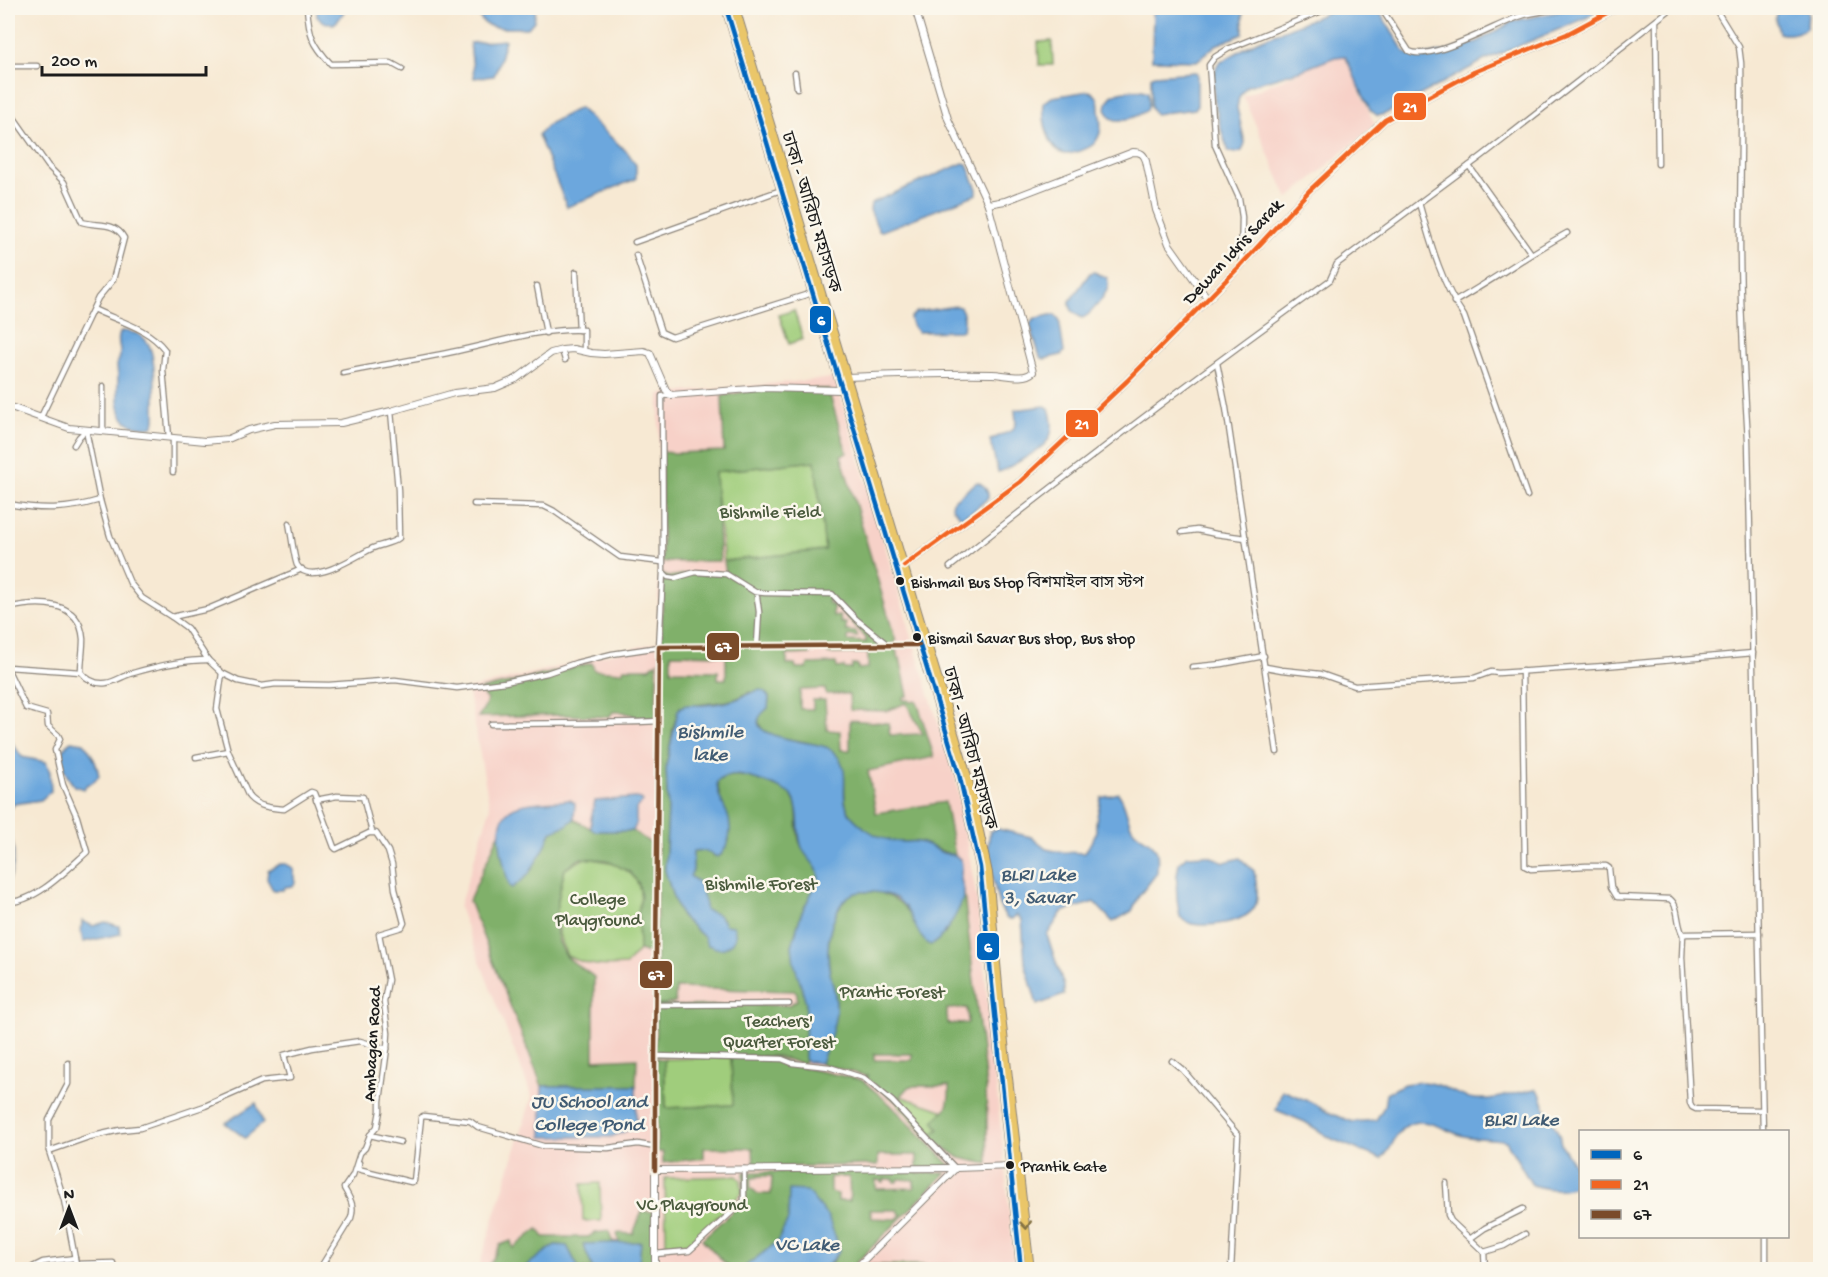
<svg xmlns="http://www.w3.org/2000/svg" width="1828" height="1277" font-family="'Gochi Hand','Noto Sans Bengali',sans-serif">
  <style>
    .built { fill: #f7d1c8 }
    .green { fill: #a0cd7b; stroke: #5e744c; stroke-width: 1.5 }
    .forest { fill: #80b06b; stroke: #4e6644; stroke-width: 1.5; fill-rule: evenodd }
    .water { fill: #6ca7dd; stroke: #44627c; stroke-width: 1.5 }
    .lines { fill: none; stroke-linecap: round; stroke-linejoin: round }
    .minor-casing { stroke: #8a8278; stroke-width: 7 }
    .tertiary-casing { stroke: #8a8278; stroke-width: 8 }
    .secondary-casing { stroke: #8a8278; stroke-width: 9 }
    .trunk-casing { stroke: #8a8278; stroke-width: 10 }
    .minor { stroke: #fff; stroke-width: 4.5 }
    .tertiary { stroke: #fff; stroke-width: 6 }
    .secondary { stroke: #f7e8c3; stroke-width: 7 }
    .trunk { stroke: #eac669; stroke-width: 8 }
    .bus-1-casing { stroke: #fbf7ec; stroke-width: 9 }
    .bus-2-casing { stroke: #fbf7ec; stroke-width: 9 }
    .bus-3-casing { stroke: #fbf7ec; stroke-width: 9 }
    .bus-1 { stroke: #0065bd; stroke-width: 4.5 }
    .bus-2 { stroke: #f26522; stroke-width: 4.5 }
    .bus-3 { stroke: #7a4b2a; stroke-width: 4.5 }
    .oneway { stroke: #837142 }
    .bus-dot { fill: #1c1c1c; stroke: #fbf7ec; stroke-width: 2 }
    .labels { text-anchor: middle; stroke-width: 5; stroke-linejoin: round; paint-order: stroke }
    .bus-label { font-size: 16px; fill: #1c1c1c; stroke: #fbf7ec; text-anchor: start }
    .street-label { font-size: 18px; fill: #1c1c1c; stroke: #fbf7ec }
    .park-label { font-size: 18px; fill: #4a5a3d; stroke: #fbf7ec }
    .water-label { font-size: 20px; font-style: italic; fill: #405b73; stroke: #fbf7ec }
    .line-badge { stroke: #fbf7ec; stroke-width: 2 }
    .badge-label { font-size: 16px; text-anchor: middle; font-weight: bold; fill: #fff }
  </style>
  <rect width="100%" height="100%" fill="#fbf7ec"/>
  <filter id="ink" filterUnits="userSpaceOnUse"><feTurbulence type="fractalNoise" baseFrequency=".0167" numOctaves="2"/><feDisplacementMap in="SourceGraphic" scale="12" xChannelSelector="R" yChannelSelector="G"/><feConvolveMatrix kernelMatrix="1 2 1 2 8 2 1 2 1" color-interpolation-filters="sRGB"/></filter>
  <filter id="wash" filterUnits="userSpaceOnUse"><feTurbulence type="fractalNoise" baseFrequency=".008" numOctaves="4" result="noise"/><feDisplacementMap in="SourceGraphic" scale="24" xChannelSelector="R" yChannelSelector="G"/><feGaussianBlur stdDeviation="1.35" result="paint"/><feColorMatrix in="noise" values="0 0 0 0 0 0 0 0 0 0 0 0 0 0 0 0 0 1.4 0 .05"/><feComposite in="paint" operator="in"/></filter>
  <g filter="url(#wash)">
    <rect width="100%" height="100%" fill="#f7e9d3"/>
    <g class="built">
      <path d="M1343,53L1375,125L1288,199L1243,96Z"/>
      <path d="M835,378L918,658L956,780L978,906L1015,1269H478L532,1097L459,907L490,809L468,689L658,642L659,394Z"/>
    </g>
    <g class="green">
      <path d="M1052,41L1053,65H1039L1038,42Z"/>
      <path d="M794,310L803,339L789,344L779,315Z"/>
      <path d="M815,461L825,550L724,561L714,472Z"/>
      <path d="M585,858C604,860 630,865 638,884C643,894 639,906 638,917C638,928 639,939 639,950L626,965C601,967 590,966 567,956C551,922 556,905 565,869Z"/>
      <path d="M731,1057L733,1105L666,1108L664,1059Z"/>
      <path d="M903,1097L945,1111L940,1129L928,1137L896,1102Z"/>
      <path d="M737,1176L741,1180L742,1193L689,1244L666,1245L665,1178Z"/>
      <path d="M600,1183L601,1221H583L582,1184Z"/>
    </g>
    <g class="forest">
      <path d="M764,388L828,389L847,453L841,455L896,642L889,645L895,646L898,658H900L908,696L903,697V700H909L911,702L917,701L934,757L868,771L876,813L945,802L955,855C942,853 932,846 920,842C913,840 904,843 897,842C878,839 851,824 846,805C844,795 845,783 844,772C836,765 820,748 811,744C798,737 765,743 759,723C757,716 763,712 768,708L769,697L749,692L738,698L728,701L680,707L673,728L666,766L668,810L665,870L672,894L681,916L704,937L725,926L722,918L705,910V901L699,883L690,876L693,870V851C701,850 708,849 713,856L721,855L729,841L717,782C734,766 774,785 791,794C801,811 795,823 799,840C803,854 819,864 819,878L801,914L792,946L806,1002L805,1060L803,1064L782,1058L777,1056L655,1055L656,1006L789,1005L797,1000V993L794,991L676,988L675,1003L655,1005L663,574L668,577L687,574H726L724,561L825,550L815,461L715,472L720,561L662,562V452L674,453L724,451L722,396ZM829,599L866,638V642L848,641V636L858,637L856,632L846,631V623H841L840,616H833V606L827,602ZM810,648H827L828,654L868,653V668L858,669V665H852V669H845L844,667L837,668L836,663L808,664L807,668H796L795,664H787V655L810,654ZM671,654L726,655V679H718V671L671,670ZM825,689L826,694H849L850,710L887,711L906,703L923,734L890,735L888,723L850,720V750H841L840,731L827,730L825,700H813V709H800V690Z"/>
      <path d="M657,662L656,718L633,720V715L623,712H613L609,717L563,715L478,717L485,707L487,700L479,690L592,663L594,670L622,672L624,668H650Z"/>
      <path d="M574,819L595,831H633L653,845L652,954L639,950L638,913L641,897L639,884L630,872L606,860L581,858L565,869C558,895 548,934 567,957C574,964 586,970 594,977V1060L637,1058L636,1086H542L469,901L499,834L512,887L528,874L544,849L551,832Z"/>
      <path d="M876,891C896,898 905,904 915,923L945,934L964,894L986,1086L988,1164L960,1158L928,1137L939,1129L933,1121C947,1110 950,1105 949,1086H910L896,1102L865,1077L869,1075L866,1076L818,1063L821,1062C827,1045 835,1027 836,1008C837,996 832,984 830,972C825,944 830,914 850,893ZM967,1008L968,1023L947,1024V1009ZM874,1054H912V1060H874Z"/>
      <path d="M731,1057L776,1058L791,1065L862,1080L890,1104L952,1167L917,1168V1155H878V1165L754,1167L753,1148H704V1158L663,1163V1152H657L656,1058L664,1059L666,1108L733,1105Z"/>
      <path d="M917,1171V1173H946L850,1269H827L840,1250L788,1220L777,1242L742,1269H730L702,1239L744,1201V1172ZM759,1176H772L771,1194H758L750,1187L752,1177L755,1178ZM830,1177H849L850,1201H838V1194L830,1192ZM884,1179H894V1182H898V1179L914,1180V1188L876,1189V1180H880L881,1182H884ZM870,1210H897L901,1215L896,1219L872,1218Z"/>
      <path d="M642,1211L653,1212L655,1269H579L567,1246L555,1245L522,1269L487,1270L500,1245L511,1241L513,1248L538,1229L544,1237H588L595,1233L609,1231L612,1241L619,1242L617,1233L633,1234Z"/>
      <path d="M861,1265H1003L1004,1269L857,1270Z"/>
    </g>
    <g class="water">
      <path d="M317,8H346C337,24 334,30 317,17Z"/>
      <path d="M479,8H536L534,21L528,28C511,27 476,34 479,8Z"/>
      <path d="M1153,8H1243V34L1216,45L1197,61L1152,60Z"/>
      <path d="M1338,8H1374L1379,11L1404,51L1410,55L1418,56L1449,51L1477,42L1514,21L1561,11L1568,8H1602L1586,18L1485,60L1385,114L1378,116L1370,110L1345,56L1335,57L1302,70L1247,86L1239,97L1237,108L1245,143L1242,151L1236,153L1229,152C1221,132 1205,81 1219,63L1255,42Z"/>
      <path d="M1778,8H1805L1808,12L1807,27C1801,33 1788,36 1779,33L1775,18Z"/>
      <path d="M505,40C501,52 500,64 494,76L474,78L470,43Z"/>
      <path d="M1195,72L1197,73V106L1195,109L1155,114L1151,108V77L1154,75Z"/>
      <path d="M1142,90L1148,92L1149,104L1147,110C1139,116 1118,125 1110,117C1102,109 1108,96 1117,93C1124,90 1134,90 1142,90Z"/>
      <path d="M1089,91C1098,94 1099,102 1099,110C1100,117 1102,126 1100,133C1097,142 1093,146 1085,149C1079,151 1073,154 1067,154C1048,154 1042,117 1044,103L1052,97Z"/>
      <path d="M579,108L628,153L636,165V179L567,207L538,135L550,123Z"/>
      <path d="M963,163L967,164L977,189V194L882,231H879L870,210L871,203Z"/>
      <path d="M1094,272L1107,278C1108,283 1109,284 1108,288C1104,297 1090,316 1082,318C1074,313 1069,310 1070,301L1090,273Z"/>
      <path d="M956,306L960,307C964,313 965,321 963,329L960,331L918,332C913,328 911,324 910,318L916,312Z"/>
      <path d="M1050,315H1055L1059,319L1064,352L1061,355L1044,359L1040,357L1030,325C1033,317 1042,317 1050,315Z"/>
      <path d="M122,331C131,331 142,334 147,342C157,354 155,403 155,420C154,427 152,427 145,427C115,427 117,400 118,378C118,374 117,369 117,364C118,361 120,359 120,355C121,347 116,341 120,333Z"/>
      <path d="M1045,406L1049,408C1058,438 1047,445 1023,459C1014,464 1007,470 998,472L990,440L1013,430L1016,422L1015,410Z"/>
      <path d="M977,482C984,484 989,491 988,498L972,512L961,517L952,507L953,501Z"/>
      <path d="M759,690L764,691L769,697L768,708C729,739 818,741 828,748C858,768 835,791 850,814C853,819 861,825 866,829C877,837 891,842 904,842C909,842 914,841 918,842C927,843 935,849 943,853C947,854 952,854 956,856C965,861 961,868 961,876C960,882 965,887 964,893C962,907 943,941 930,945C914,936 914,910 896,898C885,892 873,891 860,892C848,894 843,900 837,911C828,930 826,952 830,974C833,986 837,997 836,1010C835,1028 827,1046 821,1063L807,1062L805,1060L806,1002L794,963L792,946L801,914L819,878C819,866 808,860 803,850C795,834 802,815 794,799C788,788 747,775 734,775C727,775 722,777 717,782C717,794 722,802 727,813C733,827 730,848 718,857C707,853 706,849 693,851V870L690,876L699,883L705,901V910C716,913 721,915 725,925L733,926C740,937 729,951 716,948C713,947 710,945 707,945L704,937L681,916L672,894L665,870L668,810L666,766L678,710C684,702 695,706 704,705C714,704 727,703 737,699C745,696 750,692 759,690Z"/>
      <path d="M8,737L22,757L46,762L50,772L51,791L41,800L14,804L8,811V816Z"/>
      <path d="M71,741L84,743C93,754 97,763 99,776L92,783L86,785L84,789L74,786C64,773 54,752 71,741Z"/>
      <path d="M1118,793C1126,803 1126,816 1132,828C1138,838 1151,839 1156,850C1159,856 1157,867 1157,873L1139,896L1132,911L1113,922L1094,902L1062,912L1047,935L1064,986V995L1037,1005L1025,963L1022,920L1017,915L1012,919H1007L999,905L987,855L990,831L998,829L1031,837L1046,849L1060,852L1085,853L1096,833V821L1101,798Z"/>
      <path d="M636,798L641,799L643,801L636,809V824L633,831H595L591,828V818L595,801Z"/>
      <path d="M570,800L575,803L574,819L567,825L551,832L544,849L528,875L512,888L509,886C504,862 486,816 518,806C534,801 553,802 570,800Z"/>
      <path d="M8,825C15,844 16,864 8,884Z"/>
      <path d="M1206,855L1225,862L1240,858L1254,871C1256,881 1260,899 1254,908C1244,923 1209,927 1192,924C1188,923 1184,920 1180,917C1176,899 1175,881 1179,863L1187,856Z"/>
      <path d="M280,864H286L293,868L295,883L293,886L285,887L283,890H273L267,879L268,870Z"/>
      <path d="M82,921L93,926L105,922L119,926L121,934L83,942L81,932Z"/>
      <path d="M1421,1082C1444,1082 1454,1097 1475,1099C1496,1101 1516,1092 1536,1089L1540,1093L1545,1108L1559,1134L1561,1144L1577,1169L1578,1184C1565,1193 1546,1189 1532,1185L1506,1141C1493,1138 1478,1139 1464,1136C1446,1132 1425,1114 1406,1126C1393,1134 1393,1150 1381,1159L1332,1139L1305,1122L1276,1110L1282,1091L1287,1092L1315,1104L1327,1112L1353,1122L1376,1120L1384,1107L1386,1094L1404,1084Z"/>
      <path d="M542,1086H636V1127L611,1137H542Z"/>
      <path d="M256,1103L263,1123L245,1138L225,1123Z"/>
      <path d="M789,1190L807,1191L828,1217L840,1250L825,1269H742L777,1242L788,1220Z"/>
      <path d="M641,1242L639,1262L634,1270L593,1269L583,1244Z"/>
      <path d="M555,1245L567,1246L579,1269H522Z"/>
    </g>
  </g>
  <g filter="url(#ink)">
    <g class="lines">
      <g class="minor-casing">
        <g id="minor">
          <path d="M307,8C309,34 312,44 331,64L391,63L402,69"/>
          <path d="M1378,8L1385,14L1409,51C1431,63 1500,22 1524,15C1534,12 1545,12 1556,8"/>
          <path d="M1715,8L1739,47L1741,63C1742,123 1740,183 1740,243C1740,309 1744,374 1748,440L1763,1132"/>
          <path d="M1656,21L1658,164"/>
          <path d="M8,66H37"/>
          <path d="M795,73L797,88"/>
          <path d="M8,112H10L48,166L64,182L82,222C98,227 115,221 124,238L113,280L98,298L41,417"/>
          <path d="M1469,166L1531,253"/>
          <path d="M1419,203C1430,241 1441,283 1464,316L1527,496"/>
          <path d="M635,242L781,190"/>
          <path d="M636,255L661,332L672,337L812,293"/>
          <path d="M1241,264L1242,217L1239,198L1215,145L1209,65L1215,57L1228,49L1329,8"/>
          <path d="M576,272L579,330"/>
          <path d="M537,286L546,333"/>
          <path d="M1454,302C1493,280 1529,254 1567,233"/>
          <path d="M93,309C117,321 148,327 165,350L163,370L169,437"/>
          <path d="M562,350L565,360"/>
          <path d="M1217,363L1226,408L1277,752"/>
          <path d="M343,373C381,365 419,359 457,351C495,343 546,327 584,330V351"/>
          <path d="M671,395L662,396V403L663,572L668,577L675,578L696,572L726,574L755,592L765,593L832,594L856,619L888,645"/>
          <path d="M103,431V386"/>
          <path d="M74,445L79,437L86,430L100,500L110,536L130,583L142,598L172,617L208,609L302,569"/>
          <path d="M173,472V438"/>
          <path d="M8,504C41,510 67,510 100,500"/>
          <path d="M474,504L544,506L554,511L620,557L662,562"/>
          <path d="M289,523C291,532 294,558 297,565C311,588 357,555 373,548C382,544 391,544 399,538L398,490L391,411"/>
          <path d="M1182,532L1197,530L1216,534L1246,538"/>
          <path d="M950,567C1074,468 1201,373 1330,280L1337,264L1482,156L1672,8"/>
          <path d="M757,597L759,612L757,646"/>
          <path d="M8,608C37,601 80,599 83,639C83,650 81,661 81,672C87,680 96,684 106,683C115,682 124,675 133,673C157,666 182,660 208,660"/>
          <path d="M172,617L187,628L208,660L222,673L238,681L262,686L276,684L329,685L395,680L457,688L505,682L547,673L576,663L612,654L659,647L663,572"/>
          <path d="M8,667L81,672"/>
          <path d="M1192,667L1222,664L1264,656"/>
          <path d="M1266,667L1282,670L1321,674L1355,686L1474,678L1491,672L1498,673L1605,666L1753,653"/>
          <path d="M8,670L26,708L47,714L48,726L58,735L60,739L55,750L59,768L63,785L77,817L87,852C67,870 35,903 8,902"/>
          <path d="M1522,671L1525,866L1531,869L1586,866H1606L1609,868L1611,887L1617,897L1670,899C1680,907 1676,924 1683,935"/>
          <path d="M222,673L217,709L228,751L249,797C258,807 271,808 284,809L311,792L314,793L334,847L336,849L369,833H376L388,851L392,864L395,889L404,923L402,927L379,934L388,980L384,1002L388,1033L387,1049L380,1101V1111L377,1127L370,1135L365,1148L360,1153L353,1175L344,1188C350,1199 355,1205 351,1218L319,1270"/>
          <path d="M491,724C547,723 603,724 659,721"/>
          <path d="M196,757L228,751"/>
          <path d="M316,800L337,796L363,797L372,832"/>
          <path d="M1759,933L1686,934L1683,935L1682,957L1690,1103L1692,1107L1696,1109L1762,1110"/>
          <path d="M655,1005L789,1004"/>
          <path d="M655,1056L782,1059L792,1063L829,1067L864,1078L892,1101L954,1167"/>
          <path d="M1172,1061L1183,1070L1238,1135L1231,1270"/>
          <path d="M68,1063V1084L49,1120V1151L64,1200L76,1264L113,1263L114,1270"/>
          <path d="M370,1135L400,1142"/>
          <path d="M49,1151L89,1137L120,1130L140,1128L205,1106L262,1081L290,1078L284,1055L312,1048L360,1041L387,1049"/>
          <path d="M359,1163L358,1169L411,1182L414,1181L421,1118L423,1116L470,1121L478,1127L543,1146L608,1148L638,1144L655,1147"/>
          <path d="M1446,1183L1448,1215L1451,1221L1484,1252L1485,1270"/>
          <path d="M1766,1236V1270"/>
          <path d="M1471,1238L1485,1228L1523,1209"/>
          <path d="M1484,1252L1504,1246L1525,1234"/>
          <path d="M655,1254L689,1251L744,1201V1169"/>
          <path d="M32,1270L33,1267L43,1262L75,1258"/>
        </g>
      </g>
      <g class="tertiary-casing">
        <g id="tertiary">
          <path d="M915,8L948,119L988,204L1005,201L1133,152C1141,152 1144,154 1146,161L1156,210L1169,244L1208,299"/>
          <path d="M847,377C895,375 944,373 992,374C1005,374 1023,381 1033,372L988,204"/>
          <path d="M8,406L69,428L205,441L228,439L249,430L275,424L341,423L391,411L454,393L495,388L516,379L551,353L562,350L573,349L591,353L604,354L644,351L650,353L666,390L671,395L764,388L841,390"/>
          <path d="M655,1170V1056L659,647L919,645"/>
          <path d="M655,1270V1170L956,1168"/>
          <path d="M854,1270L956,1168L1013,1166"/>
        </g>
      </g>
      <g class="secondary-casing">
        <path id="secondary" d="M904,566L1020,482L1127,381L1240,266L1309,191L1385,120L1474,72L1567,34L1616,8"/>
      </g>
      <g class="trunk-casing">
        <g id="trunk">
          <path d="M726,8L959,774L980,867L1021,1270"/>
          <path d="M735,8L968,780L988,873L1000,1008L1030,1270"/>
        </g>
      </g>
      <use href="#minor" class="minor"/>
      <use href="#tertiary" class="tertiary"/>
      <use href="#secondary" class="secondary"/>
      <use href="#trunk" class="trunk"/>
      <g class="bus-1-casing">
        <path id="bus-1" d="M726,8L959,774L980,867L1021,1270"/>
      </g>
      <g class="bus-2-casing">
        <path id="bus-2" d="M904,566L1020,482L1127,381L1240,266L1309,191L1385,120L1474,72L1567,34L1616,8"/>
      </g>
      <g class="bus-3-casing">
        <path id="bus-3" d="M655,1170V1056L659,647L919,645"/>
      </g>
      <use href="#bus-1" class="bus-1"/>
      <use href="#bus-2" class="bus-2"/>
      <use href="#bus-3" class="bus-3"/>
    </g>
    <defs><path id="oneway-chevron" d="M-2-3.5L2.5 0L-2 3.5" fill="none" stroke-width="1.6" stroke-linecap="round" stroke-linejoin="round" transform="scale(1.5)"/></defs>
    <use class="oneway" href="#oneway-chevron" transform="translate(1026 1225) rotate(84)"/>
  </g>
  <g class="bus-dot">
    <circle cx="900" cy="581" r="5"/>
    <circle cx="917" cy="637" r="5"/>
    <circle cx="1010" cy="1165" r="5"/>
  </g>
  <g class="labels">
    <g class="bus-label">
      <text x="911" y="587">Bishmail Bus Stop বিশমাইল বাস স্টপ</text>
      <text x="928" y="643">Bismail Savar Bus stop, Bus stop</text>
      <text x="1021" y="1171">Prantik Gate</text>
    </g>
    <g class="street-label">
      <text transform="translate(812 212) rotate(73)" y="6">ঢাকা - আরিচা মহাসড়ক</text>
      <text transform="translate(1232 251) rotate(-47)" y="6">Dewan Idris Sarak</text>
      <text transform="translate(971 748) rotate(75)" y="6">ঢাকা - আরিচা মহাসড়ক</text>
      <text transform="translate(371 1044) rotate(-87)" y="6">Ambagan Road</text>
    </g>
    <g class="park-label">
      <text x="770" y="517">Bishmile Field</text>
      <text x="761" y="889">Bishmile Forest</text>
      <text x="598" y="904">College<tspan x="598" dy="21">Playground</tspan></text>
      <text x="892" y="997">Prantic Forest</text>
      <text x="779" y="1026">Teachers'<tspan x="779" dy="21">Quarter Forest</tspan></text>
      <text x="692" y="1210">VC Playground</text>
    </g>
    <g class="water-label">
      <text x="710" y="737">Bishmile<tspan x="710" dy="23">lake</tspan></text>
      <text x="1038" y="880">BLRI Lake<tspan x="1038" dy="23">3, Savar</tspan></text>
      <text x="589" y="1107">JU School and<tspan x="589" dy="23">College Pond</tspan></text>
      <text x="1521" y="1125">BLRI Lake</text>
      <text x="807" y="1250">VC Lake</text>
    </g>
  </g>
  <g class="line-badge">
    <rect x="1393" y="92" width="34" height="29" rx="6" fill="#f26522"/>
    <rect x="809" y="305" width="23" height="29" rx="6" fill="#0065bd"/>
    <rect x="1065" y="409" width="34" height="29" rx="6" fill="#f26522"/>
    <rect x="706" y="632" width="34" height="29" rx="6" fill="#7a4b2a"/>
    <rect x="976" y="932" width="24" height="29" rx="6" fill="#0065bd"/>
    <rect x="639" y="960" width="34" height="29" rx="6" fill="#7a4b2a"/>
  </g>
  <g class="badge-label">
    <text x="1410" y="112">21</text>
    <text x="821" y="325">6</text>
    <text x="1082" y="429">21</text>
    <text x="723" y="652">67</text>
    <text x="988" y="952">6</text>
    <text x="656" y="980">67</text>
  </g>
  <rect width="1828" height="1277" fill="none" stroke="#fbf7ec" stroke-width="30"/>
  <rect x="1579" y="1130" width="210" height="108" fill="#fbf7ec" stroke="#a29f99" stroke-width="1.5"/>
  <rect x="1591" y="1150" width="30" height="9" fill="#0065bd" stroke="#a29f99" stroke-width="1.5"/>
  <text x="1633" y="1160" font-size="18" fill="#1c1c1c">6</text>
  <rect x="1591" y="1180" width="30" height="9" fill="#f26522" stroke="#a29f99" stroke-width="1.5"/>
  <text x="1633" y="1190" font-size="18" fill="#1c1c1c">21</text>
  <rect x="1591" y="1210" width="30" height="9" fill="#7a4b2a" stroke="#a29f99" stroke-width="1.5"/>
  <text x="1633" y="1220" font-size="18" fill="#1c1c1c">67</text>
  <g transform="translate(69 1208)" stroke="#fbf7ec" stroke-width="4.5" paint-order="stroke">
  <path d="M0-4.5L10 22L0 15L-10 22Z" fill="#1c1c1c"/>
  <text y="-9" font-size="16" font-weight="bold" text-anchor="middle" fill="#1c1c1c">N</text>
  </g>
  <path d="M42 66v9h164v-9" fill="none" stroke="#1c1c1c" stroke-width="3"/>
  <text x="51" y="66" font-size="18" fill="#1c1c1c" stroke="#fbf7ec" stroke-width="4.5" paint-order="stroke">200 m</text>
</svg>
